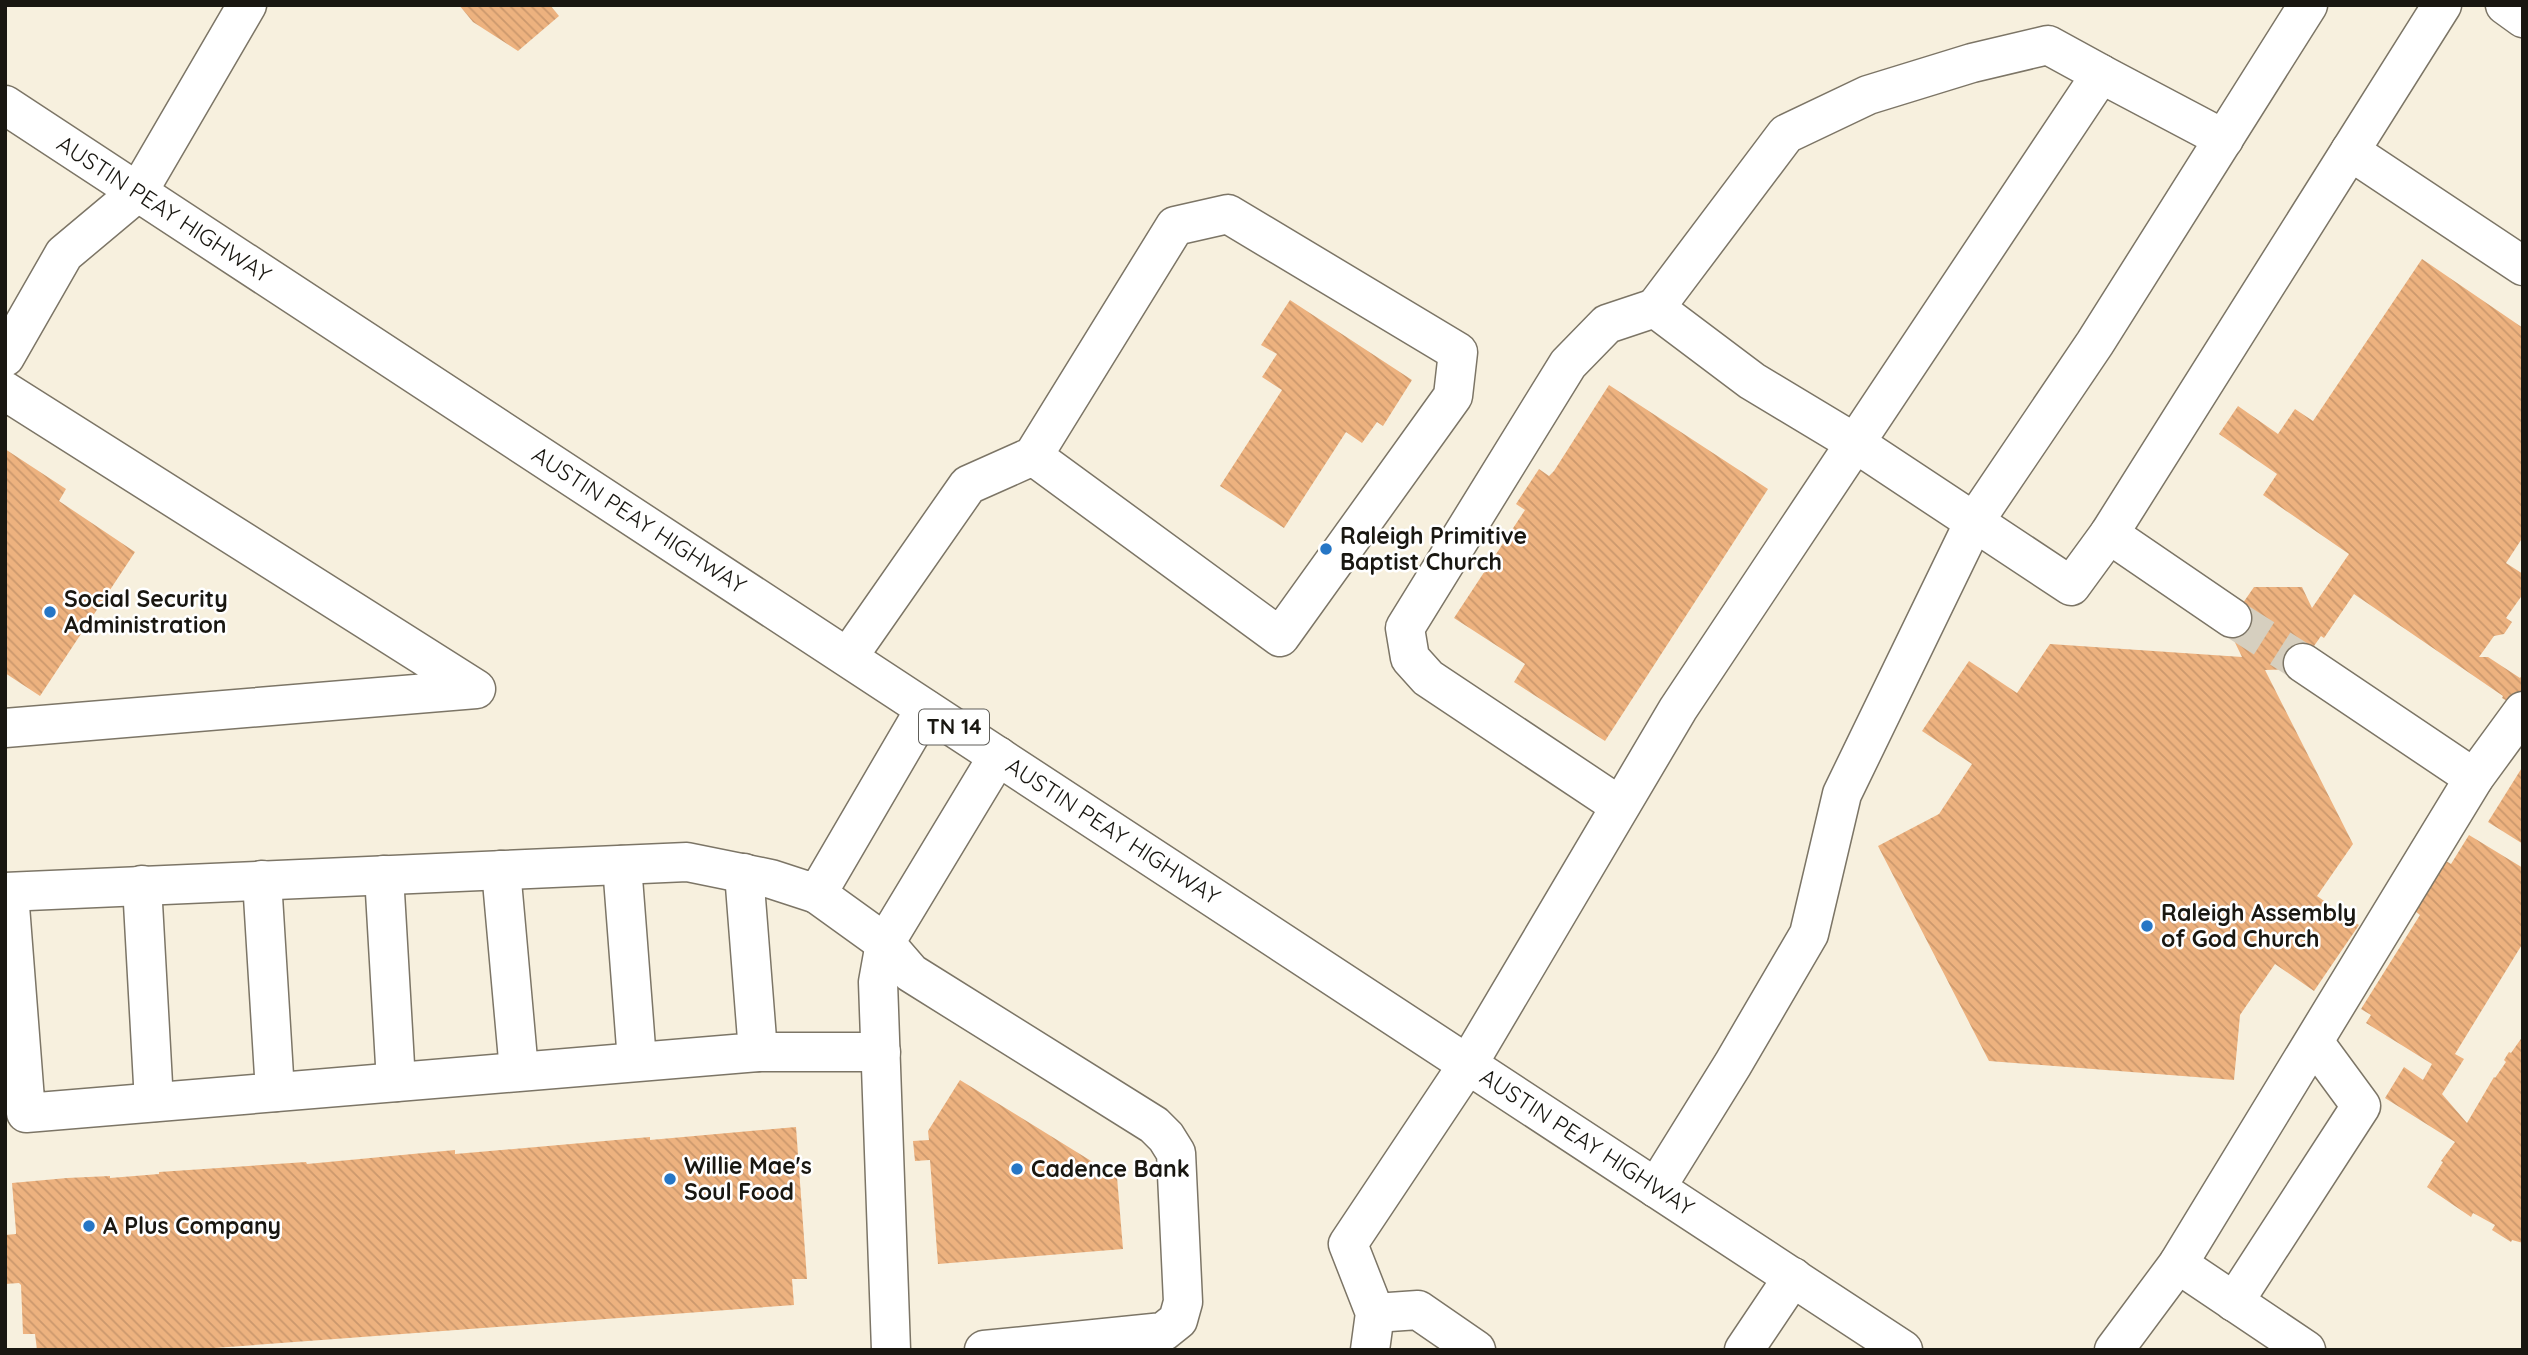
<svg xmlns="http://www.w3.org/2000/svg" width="2528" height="1355" font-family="Quicksand,sans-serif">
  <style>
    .building { fill: url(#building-back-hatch) }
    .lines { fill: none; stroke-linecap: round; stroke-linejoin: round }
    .minor-tunnel { stroke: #d6cfbf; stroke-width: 38; stroke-dasharray: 38 19; stroke-linecap: butt }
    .minor-casing { stroke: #7c7566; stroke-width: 41 }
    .major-casing { stroke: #7c7566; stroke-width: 41 }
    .minor { stroke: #fff; stroke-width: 38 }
    .major { stroke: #fff; stroke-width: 38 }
    .poi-dot { fill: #2676c5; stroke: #fff; stroke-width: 2.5 }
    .labels { text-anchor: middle; stroke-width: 5; stroke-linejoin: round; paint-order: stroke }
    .shield { fill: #fff; stroke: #5e5d58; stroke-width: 2 }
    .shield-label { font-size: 21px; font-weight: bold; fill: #191711 }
    .street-label { font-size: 23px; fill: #191711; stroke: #fff }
    .poi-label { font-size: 23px; font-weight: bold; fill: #191711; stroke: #fff; text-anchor: start }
  </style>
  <defs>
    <pattern id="building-back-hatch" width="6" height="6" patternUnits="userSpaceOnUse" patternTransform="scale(1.75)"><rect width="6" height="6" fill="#edb27f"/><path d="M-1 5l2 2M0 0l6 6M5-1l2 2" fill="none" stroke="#cb986d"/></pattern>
  </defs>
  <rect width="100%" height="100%" fill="#f7f0de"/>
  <g class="building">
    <path d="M459,5H550L559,16L518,51L473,22Z"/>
    <path d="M2422,259L2523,328V537L2506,563L2523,574V594L2506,618L2512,622L2504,634L2494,636L2479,657H2488L2520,678L2523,674V710L2502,698L2503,696L2354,594L2324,638L2321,636L2298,669L2265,670L2353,844L2317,896L2359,925L2314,991L2275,964L2240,1015L2234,1080L1989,1061L1878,846L1939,814L1972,764L1922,731L1969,661L2017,693L2050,644L2242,657L2227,626L2254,587H2302L2312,608L2349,554L2263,495L2277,474L2219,434L2238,406L2278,434L2295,409L2313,421Z"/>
    <path d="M1290,300L1412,380L1383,426L1377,422L1362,443L1346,432L1284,528L1220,486L1282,390L1262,377L1277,354L1261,345Z"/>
    <path d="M1609,385L1768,489L1605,741L1514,682L1525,664L1454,618L1525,510L1516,504L1539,469L1549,476L1554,471Z"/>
    <path d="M5,449L66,489L59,501L135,552L40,696L5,673Z"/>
    <path d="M2523,766V844L2488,822Z"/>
    <path d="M2469,835L2523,868V943L2455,1054L2464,1059L2442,1094L2467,1123L2494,1077L2495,1078L2506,1062L2504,1060L2509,1052L2511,1053L2523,1036V1243L2512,1240L2511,1242L2492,1230L2495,1225L2473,1213L2471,1217L2427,1187L2443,1162L2441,1161L2455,1142L2385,1098L2404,1067L2423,1080L2432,1064L2366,1023L2371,1015L2361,1009L2420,915L2415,911L2446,861L2451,864Z"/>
    <path d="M960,1080L1117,1177L1123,1249L938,1264L930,1160L915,1161L913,1141L929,1140L928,1131Z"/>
    <path d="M796,1127L807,1279H792L794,1305L187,1350H37L35,1334H23L21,1285L19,1283L5,1284V1235L16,1234V1231L12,1183L67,1178L110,1176V1178L159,1174V1172L306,1162L307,1164L455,1150V1154L650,1137V1140Z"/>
  </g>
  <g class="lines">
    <path class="minor-tunnel" d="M2232,618L2303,663"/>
    <g class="minor-casing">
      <g id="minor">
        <path d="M2505,5L2523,18"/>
        <path d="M2101,74L2224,139"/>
        <path d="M2350,151L2523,266"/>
        <path d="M5,357L64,254L138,192L247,5"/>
        <path d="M5,391L476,689L5,728"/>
        <path d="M2109,534L2232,618"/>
        <path d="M848,657L968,485L1033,456L1280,637L1453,396L1458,352L1228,214L1175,226L1033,456"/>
        <path d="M2303,663L2474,778"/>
        <path d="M1620,806L1428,678L1410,658L1405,628L1568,364L1607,324L1655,308"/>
        <path d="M622,865L637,1061"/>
        <path d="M501,870L519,1071"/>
        <path d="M384,875L396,1082"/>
        <path d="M262,880L275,1092"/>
        <path d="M142,885L154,1102"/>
        <path d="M5,892L687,862L771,879L817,894L925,709"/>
        <path d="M9,893L26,1113L758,1052L744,873"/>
        <path d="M817,894L885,943L911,973L1154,1125L1166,1137L1176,1153L1183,1302L1178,1320L1163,1332L984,1350"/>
        <path d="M758,1052H881"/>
        <path d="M1656,1188L1733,1064L1809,934L1842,794L1974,522L2095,343L2308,5"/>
        <path d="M2178,1264L2306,1350"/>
        <path d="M2234,1302L2361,1106L2314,1042"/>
        <path d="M1375,1313L1418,1310L1476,1350"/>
        <path d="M891,1350L878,982L885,943L998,756"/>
        <path d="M1370,1350L1375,1313L1348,1244L1468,1064L1678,709L2101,74L2048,45L1972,63L1868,95L1786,134L1655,308L1752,381L1855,443L2071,586L2109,534L2442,5"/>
        <path d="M1744,1350L1793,1277"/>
        <path d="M2114,1350L2178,1264L2474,778L2523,711"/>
      </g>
    </g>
    <g class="major-casing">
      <path id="major" d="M5,105L1903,1350"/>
    </g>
    <use href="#minor" class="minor"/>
    <use href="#major" class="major"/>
  </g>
  <g class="poi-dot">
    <circle cx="1326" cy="549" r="7"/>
    <circle cx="50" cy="612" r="7"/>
    <circle cx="2147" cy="926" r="7"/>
    <circle cx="1017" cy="1169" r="7"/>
    <circle cx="670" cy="1179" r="7"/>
    <circle cx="89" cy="1226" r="7"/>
  </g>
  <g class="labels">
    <rect class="shield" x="919" y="709.5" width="70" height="35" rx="5"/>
    <g class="shield-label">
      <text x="954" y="734">TN 14</text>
    </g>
    <g class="street-label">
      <text transform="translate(164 209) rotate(33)" y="8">AUSTIN PEAY HIGHWAY</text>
      <text transform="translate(639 520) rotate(33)" y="8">AUSTIN PEAY HIGHWAY</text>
      <text transform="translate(1113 831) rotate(33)" y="8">AUSTIN PEAY HIGHWAY</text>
      <text transform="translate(1587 1142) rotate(33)" y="8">AUSTIN PEAY HIGHWAY</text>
    </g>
    <g class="poi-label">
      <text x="1340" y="544">Raleigh Primitive<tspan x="1340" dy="26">Baptist Church</tspan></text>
      <text x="64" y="607">Social Security<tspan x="64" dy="26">Administration</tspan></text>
      <text x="2161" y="921">Raleigh Assembly<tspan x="2161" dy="26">of God Church</tspan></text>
      <text x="684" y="1174">Willie Mae's<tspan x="684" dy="26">Soul Food</tspan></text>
      <text x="1031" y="1177">Cadence Bank</text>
      <text x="103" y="1234">A Plus Company</text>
    </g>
  </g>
  <rect width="2528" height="1355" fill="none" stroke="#191711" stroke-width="14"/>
</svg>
